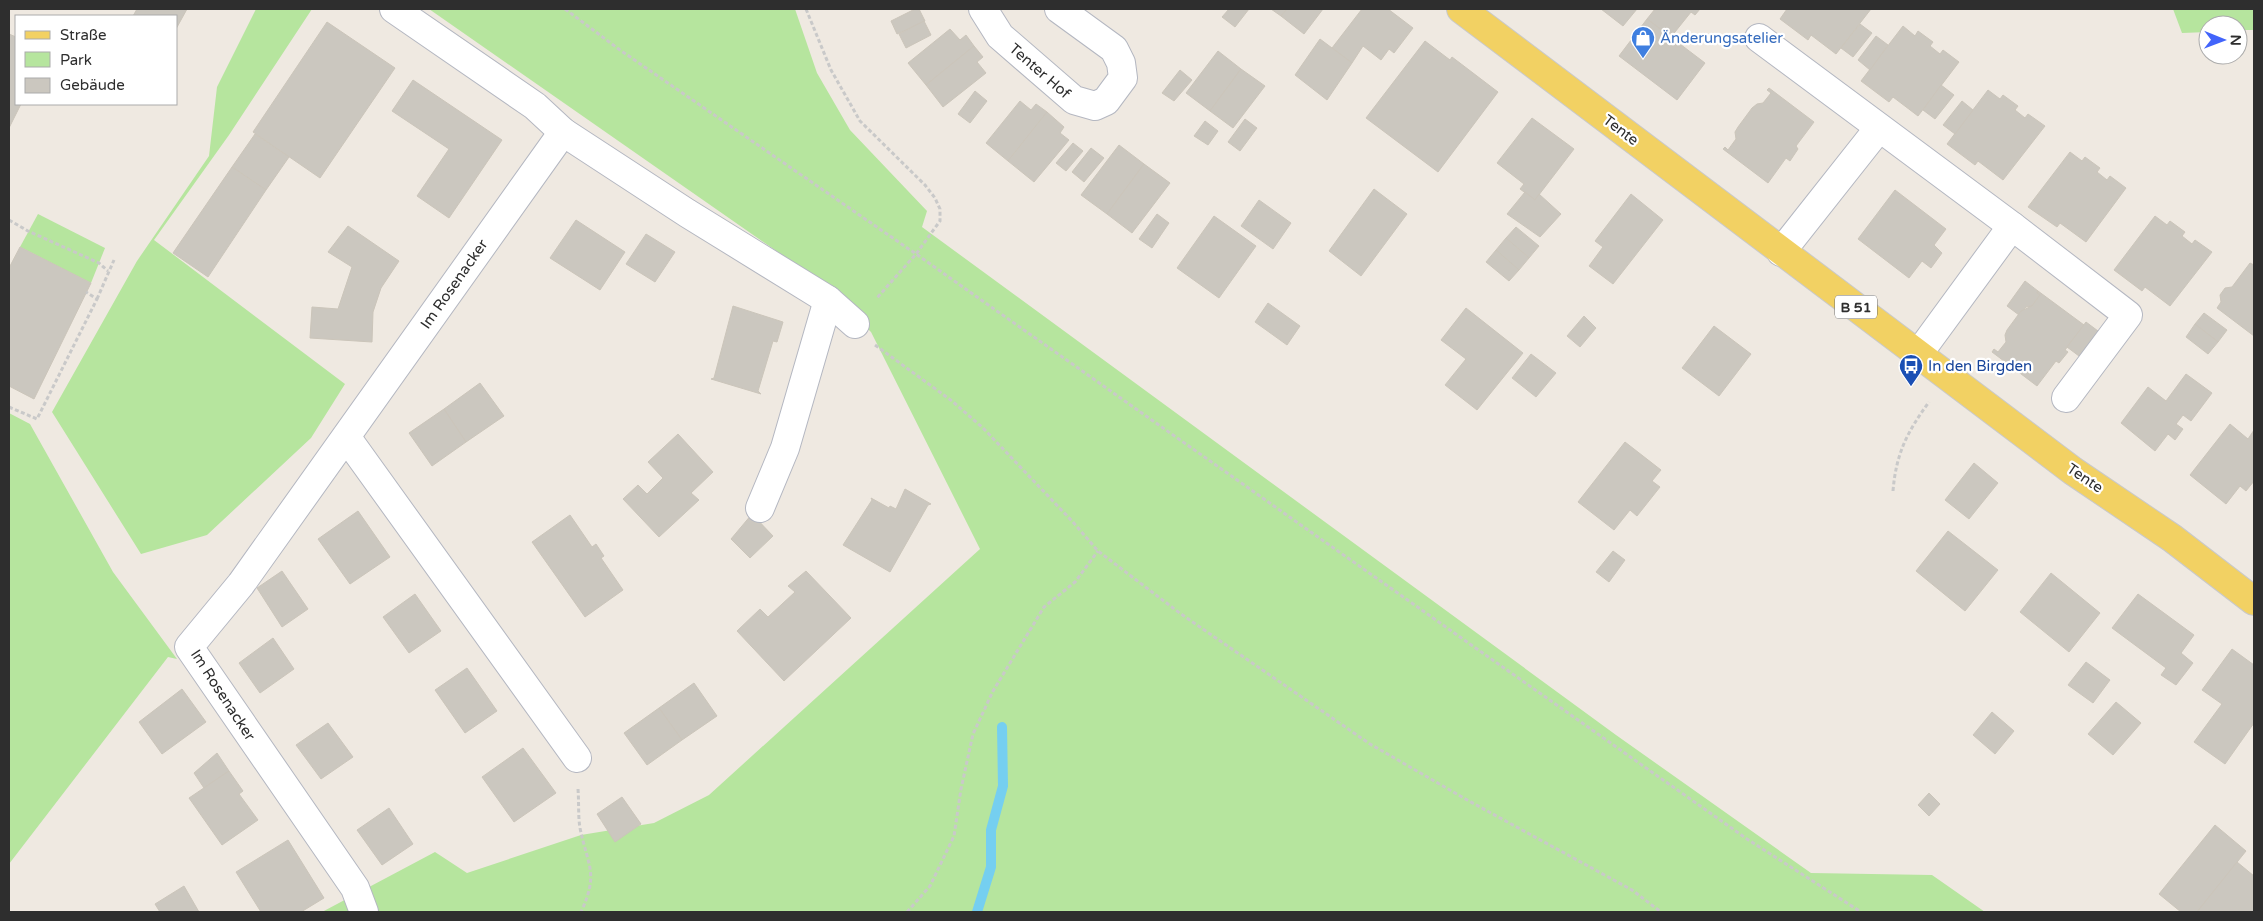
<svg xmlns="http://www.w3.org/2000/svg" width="2263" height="921" font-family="'Varela Round',sans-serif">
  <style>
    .green { fill: #b6e59e }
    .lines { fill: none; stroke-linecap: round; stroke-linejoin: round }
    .stream { stroke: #75cff0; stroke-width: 10 }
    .building { fill: #cbc7bf; stroke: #cbc5ba }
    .street-casing { stroke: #b4b7c1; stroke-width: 30 }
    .primary-casing { stroke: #c9c9c9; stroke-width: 30 }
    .path { stroke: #c9c9c9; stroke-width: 3; stroke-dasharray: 4 2.5; stroke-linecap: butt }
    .street { stroke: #fff; stroke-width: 28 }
    .primary { stroke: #f2d163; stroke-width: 28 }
    .labels { text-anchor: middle; stroke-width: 4.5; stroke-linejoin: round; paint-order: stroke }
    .shield { fill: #fff; stroke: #6d6d6d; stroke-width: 1 }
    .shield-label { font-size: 14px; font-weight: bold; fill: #2e2e2e }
    .shop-label { font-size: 15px; fill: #366cbe; stroke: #fff; text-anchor: start }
    .street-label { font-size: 15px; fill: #2e2e2e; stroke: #fff }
    .transit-label { font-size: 15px; fill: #164399; stroke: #fff; text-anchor: start }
  </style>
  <rect width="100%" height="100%" fill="#efe9e1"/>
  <g class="green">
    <path d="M256,9H312L229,135L154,240L345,384L311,438L207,535L141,554L52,412L137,261L209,156L217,87Z"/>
    <path d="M429,9H795L817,73L850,130L927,211L922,227L1616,735L1811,873L1932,875L1985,912H322L435,852L467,873L581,835L654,823L709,795L980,549L871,332L818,280Z"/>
    <path d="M2173,9H2254V30H2238V25H2208V32L2182,33Z"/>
    <path d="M38,214L105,248L91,283L20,247Z"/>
    <path d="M9,413L30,424L113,572L177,659L168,657L9,864Z"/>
  </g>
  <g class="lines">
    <path class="stream" d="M977,912L991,867V830L1003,786L1002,727"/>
  </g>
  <g class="building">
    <path d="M137,9H187L176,29V16H133Z"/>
    <path d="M915,9H919L925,21L897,34L891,21Z"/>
    <path d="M1229,9H1249L1235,27L1222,17Z"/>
    <path d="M1271,9H1287L1281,16Z"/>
    <path d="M1287,9H1323L1304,34L1281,16Z"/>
    <path d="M1362,9H1388L1413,28L1394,53L1389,49L1381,60L1363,46L1352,63L1332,48Z"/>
    <path d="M1601,9H1637L1623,26Z"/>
    <path d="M1655,9H1700L1695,15L1691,12L1671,37L1647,19Z"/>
    <path d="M1787,9H1871L1836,54L1811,35L1808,40L1780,19Z"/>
    <path d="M1647,19L1705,63L1677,100L1619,56Z"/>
    <path d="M924,21L931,35L906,48L899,34Z"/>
    <path d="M327,22L395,68L320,178L253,132Z"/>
    <path d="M1860,24L1872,33L1853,57L1841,48Z"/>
    <path d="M1903,26L1915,36L1918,31L1933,42L1930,46L1940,54L1943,50L1959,62L1918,116L1893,97L1889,102L1861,81Z"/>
    <path d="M950,29L960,40L966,35L974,46L926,85L908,63Z"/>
    <path d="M9,34L16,37V104H21L9,128Z"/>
    <path d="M1876,36L1888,45L1870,70L1858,60Z"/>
    <path d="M1320,39L1352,63L1327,100L1295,75Z"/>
    <path d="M1425,41L1450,60L1452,57L1498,92L1438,172L1366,118Z"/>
    <path d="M974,46L983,57L977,62L986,73L943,107L926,85Z"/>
    <path d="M1218,51L1241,69L1210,111L1186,93Z"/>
    <path d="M1241,69L1265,86L1233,128L1210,111Z"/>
    <path d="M1180,70L1192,80L1174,101L1162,93Z"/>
    <path d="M413,80L502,140L449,218L417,196L449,149L392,111Z"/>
    <path d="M1941,85L1954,95L1935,119L1923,110Z"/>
    <path d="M1769,88L1814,122L1796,146L1798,149L1790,161L1786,158L1768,183L1723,149L1725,147L1728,150L1736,139L1735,132L1738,127L1752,108L1757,104L1763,103L1771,93L1767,90Z"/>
    <path d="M1988,90L2000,99L2003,95L2018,106L2015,110L2025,118L2028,114L2045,126L2003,180L1978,161L1975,165L1947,144Z"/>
    <path d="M975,91L987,101L970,123L958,114Z"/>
    <path d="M1020,101L1031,110L1036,104L1047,112L1008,161L986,143Z"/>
    <path d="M1962,101L1973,110L1955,134L1943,125Z"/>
    <path d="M1047,112L1064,127L1060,133L1069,140L1034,182L1008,161Z"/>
    <path d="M1532,118L1574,149L1535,200L1520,189L1524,184L1497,163Z"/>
    <path d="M1245,119L1257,128L1240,151L1228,142Z"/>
    <path d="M1205,121L1218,131L1208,145L1194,136Z"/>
    <path d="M255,134L289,157L266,190L232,167Z"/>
    <path d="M1073,143L1083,151L1066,171L1056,163Z"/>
    <path d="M1119,145L1144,164L1107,214L1081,195Z"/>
    <path d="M1091,148L1104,158L1084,182L1072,172Z"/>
    <path d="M2070,152L2082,161L2085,157L2100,168L2097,172L2107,180L2110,176L2126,188L2086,242L2060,223L2057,227L2028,207Z"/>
    <path d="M1144,164L1170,183L1132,233L1107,214Z"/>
    <path d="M232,167L266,190L208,277L173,253Z"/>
    <path d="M1374,189L1407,214L1361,276L1329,251Z"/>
    <path d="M1895,190L1946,229L1934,245L1942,253L1931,268L1922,261L1909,278L1858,239Z"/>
    <path d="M1525,192L1535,200L1539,194L1561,214L1540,237L1507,214Z"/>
    <path d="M1631,194L1663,220L1613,284L1589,266L1603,247L1595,241Z"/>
    <path d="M1259,200L1291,223L1273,249L1241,226Z"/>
    <path d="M1157,214L1169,223L1152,248L1139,239Z"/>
    <path d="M1214,216L1256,246L1219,298L1177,268Z"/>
    <path d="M2155,216L2167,225L2170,221L2185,232L2182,236L2192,244L2195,240L2212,252L2170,306L2145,287L2142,291L2114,270Z"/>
    <path d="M576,220L625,252L600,290L550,258Z"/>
    <path d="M348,226L399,261L381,288L373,312L372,342L310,338L312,307L338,309L352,267L328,252Z"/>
    <path d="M1516,227L1539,246L1529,258L1506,238Z"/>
    <path d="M646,234L675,252L655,282L626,264Z"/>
    <path d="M1506,238L1529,258L1519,270L1496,250Z"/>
    <path d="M20,247L91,283L34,399L9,386V268Z"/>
    <path d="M1496,250L1519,270L1509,281L1486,262Z"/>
    <path d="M2250,263L2254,265V336L2217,308L2221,302L2220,295L2225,288L2232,287Z"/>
    <path d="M2025,281L2038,291L2037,293L2040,295L2032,306L2026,307L2019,315L2007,306Z"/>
    <path d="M2038,291L2084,325L2065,350L2068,352L2059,363L2056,361L2037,386L1992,352L1994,349L1998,352L2006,342L2005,335L2007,330L2021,311L2032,306L2040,295L2037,293Z"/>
    <path d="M1268,303L1300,326L1287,345L1255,322Z"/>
    <path d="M733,306L783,322L777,342L773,341L758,391L761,394L711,379L714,378Z"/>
    <path d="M1466,308L1523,353L1477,410L1445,385L1466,359L1441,340Z"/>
    <path d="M2204,313L2227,330L2218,342L2195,324Z"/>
    <path d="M1584,316L1596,328L1580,347L1567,336Z"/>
    <path d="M2086,322L2098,331L2079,356L2067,347Z"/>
    <path d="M2195,324L2218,342L2208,354L2186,337Z"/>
    <path d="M1714,326L1751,354L1719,396L1682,368Z"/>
    <path d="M1531,354L1556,373L1536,397L1512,378Z"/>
    <path d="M2186,374L2212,393L2191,421L2183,415L2176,424L2183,429L2175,440L2168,434L2155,451L2121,423L2148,387L2166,401Z"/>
    <path d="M480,383L504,416L466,442L444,409Z"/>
    <path d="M444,409L466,442L432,466L409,433Z"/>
    <path d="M2230,424L2248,439L2254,430V481L2246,491L2240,486L2226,504L2190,475Z"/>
    <path d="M678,434L713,472L691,493L699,500L659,537L623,499L638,485L647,494L663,478L648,462Z"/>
    <path d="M1625,442L1661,470L1652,481L1660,487L1637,516L1630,510L1614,530L1578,502Z"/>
    <path d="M1974,463L1998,483L1969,519L1945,500Z"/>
    <path d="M905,489L931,504L928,505L890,572L843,545L872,500L871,498L889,508L890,506L896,509Z"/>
    <path d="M358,511L390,557L350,584L318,539Z"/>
    <path d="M752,514L773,536L750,558L731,539Z"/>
    <path d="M570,515L592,547L596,544L604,556L601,558L623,590L585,617L532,542Z"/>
    <path d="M1948,531L1998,570L1965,611L1916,571Z"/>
    <path d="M1613,551L1625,560L1609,582L1596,572Z"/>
    <path d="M282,571L308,609L282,627L257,588Z"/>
    <path d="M806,571L851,618L784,681L737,631L760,609L768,617L795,592L788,586Z"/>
    <path d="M2051,573L2100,613L2069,652L2020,612Z"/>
    <path d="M415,594L441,631L409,653L383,617Z"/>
    <path d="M2138,594L2194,635L2181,653L2193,663L2176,685L2161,675L2166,668L2112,628Z"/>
    <path d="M273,638L294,669L260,693L239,663Z"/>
    <path d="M2232,649L2254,665V723L2225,764L2194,742L2222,704L2202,690Z"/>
    <path d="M2086,662L2110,680L2093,703L2068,685Z"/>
    <path d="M467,668L497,711L465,733L435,690Z"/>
    <path d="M694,683L717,716L682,740L659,708Z"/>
    <path d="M182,689L206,722L162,754L139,722Z"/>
    <path d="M2116,702L2141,723L2113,755L2088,734Z"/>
    <path d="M659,708L682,740L647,765L624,733Z"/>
    <path d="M1992,712L2014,731L1995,754L1973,735Z"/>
    <path d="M328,723L353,757L321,779L296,745Z"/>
    <path d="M523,748L556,793L514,822L482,777Z"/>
    <path d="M217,753L229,771L204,788L194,773Z"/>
    <path d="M229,771L243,791L239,794L258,820L222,845L189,798Z"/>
    <path d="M1929,793L1940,804L1929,816L1918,805Z"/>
    <path d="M622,797L641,824L615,842L597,814Z"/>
    <path d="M389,808L413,844L382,865L357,830Z"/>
    <path d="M2215,825L2246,851L2197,912H2181L2159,894Z"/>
    <path d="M288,840L324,898L301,912H261L236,872Z"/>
    <path d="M2237,862L2254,876V912H2197Z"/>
    <path d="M184,886L199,912H160L155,904Z"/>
  </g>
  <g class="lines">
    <g class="street-casing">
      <g id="street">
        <path d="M394,9L535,106L563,132L687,213L828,300"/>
        <path d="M983,9L1000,36L1074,100L1095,106L1106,101L1123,78L1121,63L1114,49L1059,9"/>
        <path d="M1759,38L2012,226L2128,315L2066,398"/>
        <path d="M1781,252L1879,128"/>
        <path d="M1919,353L2012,226"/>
        <path d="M347,438L577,758"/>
        <path d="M760,508L785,448L828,300L855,324"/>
        <path d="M364,912L355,888L189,647L241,584L563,132"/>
      </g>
    </g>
    <g class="primary-casing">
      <path id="primary" d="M1461,9L2073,471L2172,538L2254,601"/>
    </g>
    <g class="path">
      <path d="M565,9L620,50L916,254L1747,839L1861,912"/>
      <path d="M806,9L831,70L860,121L925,185L935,198L940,209V221L916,254L876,299"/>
      <path d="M9,220L28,231L99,263L108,271"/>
      <path d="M97,299L114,260"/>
      <path d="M875,345L952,401L983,428L1072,521L1098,551L1181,614L1370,744L1469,801L1632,890L1661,912"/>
      <path d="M9,407L37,419L97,299L86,292"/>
      <path d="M1893,491C1896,454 1907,432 1929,402"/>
      <path d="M578,789C579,802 578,816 580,828C588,867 599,873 581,912"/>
      <path d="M907,912L930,886L954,836L961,789L973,734L993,691L1044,607L1075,582L1098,551"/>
    </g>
    <use href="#street" class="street"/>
    <use href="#primary" class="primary"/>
  </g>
  <defs>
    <g id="shop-pin" transform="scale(1.25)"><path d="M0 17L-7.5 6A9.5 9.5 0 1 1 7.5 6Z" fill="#3f7fe0" stroke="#fff"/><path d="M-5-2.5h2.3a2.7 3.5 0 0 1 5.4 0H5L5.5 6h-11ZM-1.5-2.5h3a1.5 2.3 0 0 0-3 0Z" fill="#fff"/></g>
    <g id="bus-pin" transform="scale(1.25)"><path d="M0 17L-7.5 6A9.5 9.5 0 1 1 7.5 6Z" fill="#1a4fb4" stroke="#fff"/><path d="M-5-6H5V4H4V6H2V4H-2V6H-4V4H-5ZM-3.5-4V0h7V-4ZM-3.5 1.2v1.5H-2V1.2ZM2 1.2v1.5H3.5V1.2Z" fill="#fff"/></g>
  </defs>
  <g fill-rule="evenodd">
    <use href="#shop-pin" x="1643" y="38"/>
    <use href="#bus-pin" x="1911" y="366"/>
  </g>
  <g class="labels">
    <rect class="shield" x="1835" y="295.5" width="42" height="23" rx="4"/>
    <g class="shield-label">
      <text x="1856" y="312">B 51</text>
    </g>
    <g class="shop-label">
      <text x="1660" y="43">Änderungsatelier</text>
    </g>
    <g class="street-label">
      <text transform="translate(1040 71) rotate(41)" y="5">Tenter Hof</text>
      <text transform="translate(1621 130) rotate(37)" y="5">Tente</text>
      <text transform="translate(454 284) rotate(-55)" y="5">Im Rosenacker</text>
      <text transform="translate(2085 478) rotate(34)" y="5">Tente</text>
      <text transform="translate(223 695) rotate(57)" y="5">Im Rosenacker</text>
    </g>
    <g class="transit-label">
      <text x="1928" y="371">In den Birgden</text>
    </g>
  </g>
  <rect width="2263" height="921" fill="none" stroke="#2e2e2e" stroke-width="20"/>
  <rect x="15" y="15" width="162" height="90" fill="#ffffff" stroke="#ababab"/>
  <rect x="25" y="31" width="25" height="8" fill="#f2d163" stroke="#ababab"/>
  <text x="60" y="40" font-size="15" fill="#2e2e2e">Straße</text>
  <rect x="25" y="52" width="25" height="15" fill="#b6e59e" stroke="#ababab"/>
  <text x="60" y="65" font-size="15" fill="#2e2e2e">Park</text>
  <rect x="25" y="78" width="25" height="15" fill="#cbc7bf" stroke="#ababab"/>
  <text x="60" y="90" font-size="15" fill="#2e2e2e">Gebäude</text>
  <g transform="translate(2223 40) rotate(91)"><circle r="24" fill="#ffffff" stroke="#ababab"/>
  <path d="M0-4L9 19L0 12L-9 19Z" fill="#4264fb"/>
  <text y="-8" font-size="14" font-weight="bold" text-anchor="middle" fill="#2e2e2e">N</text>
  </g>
</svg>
